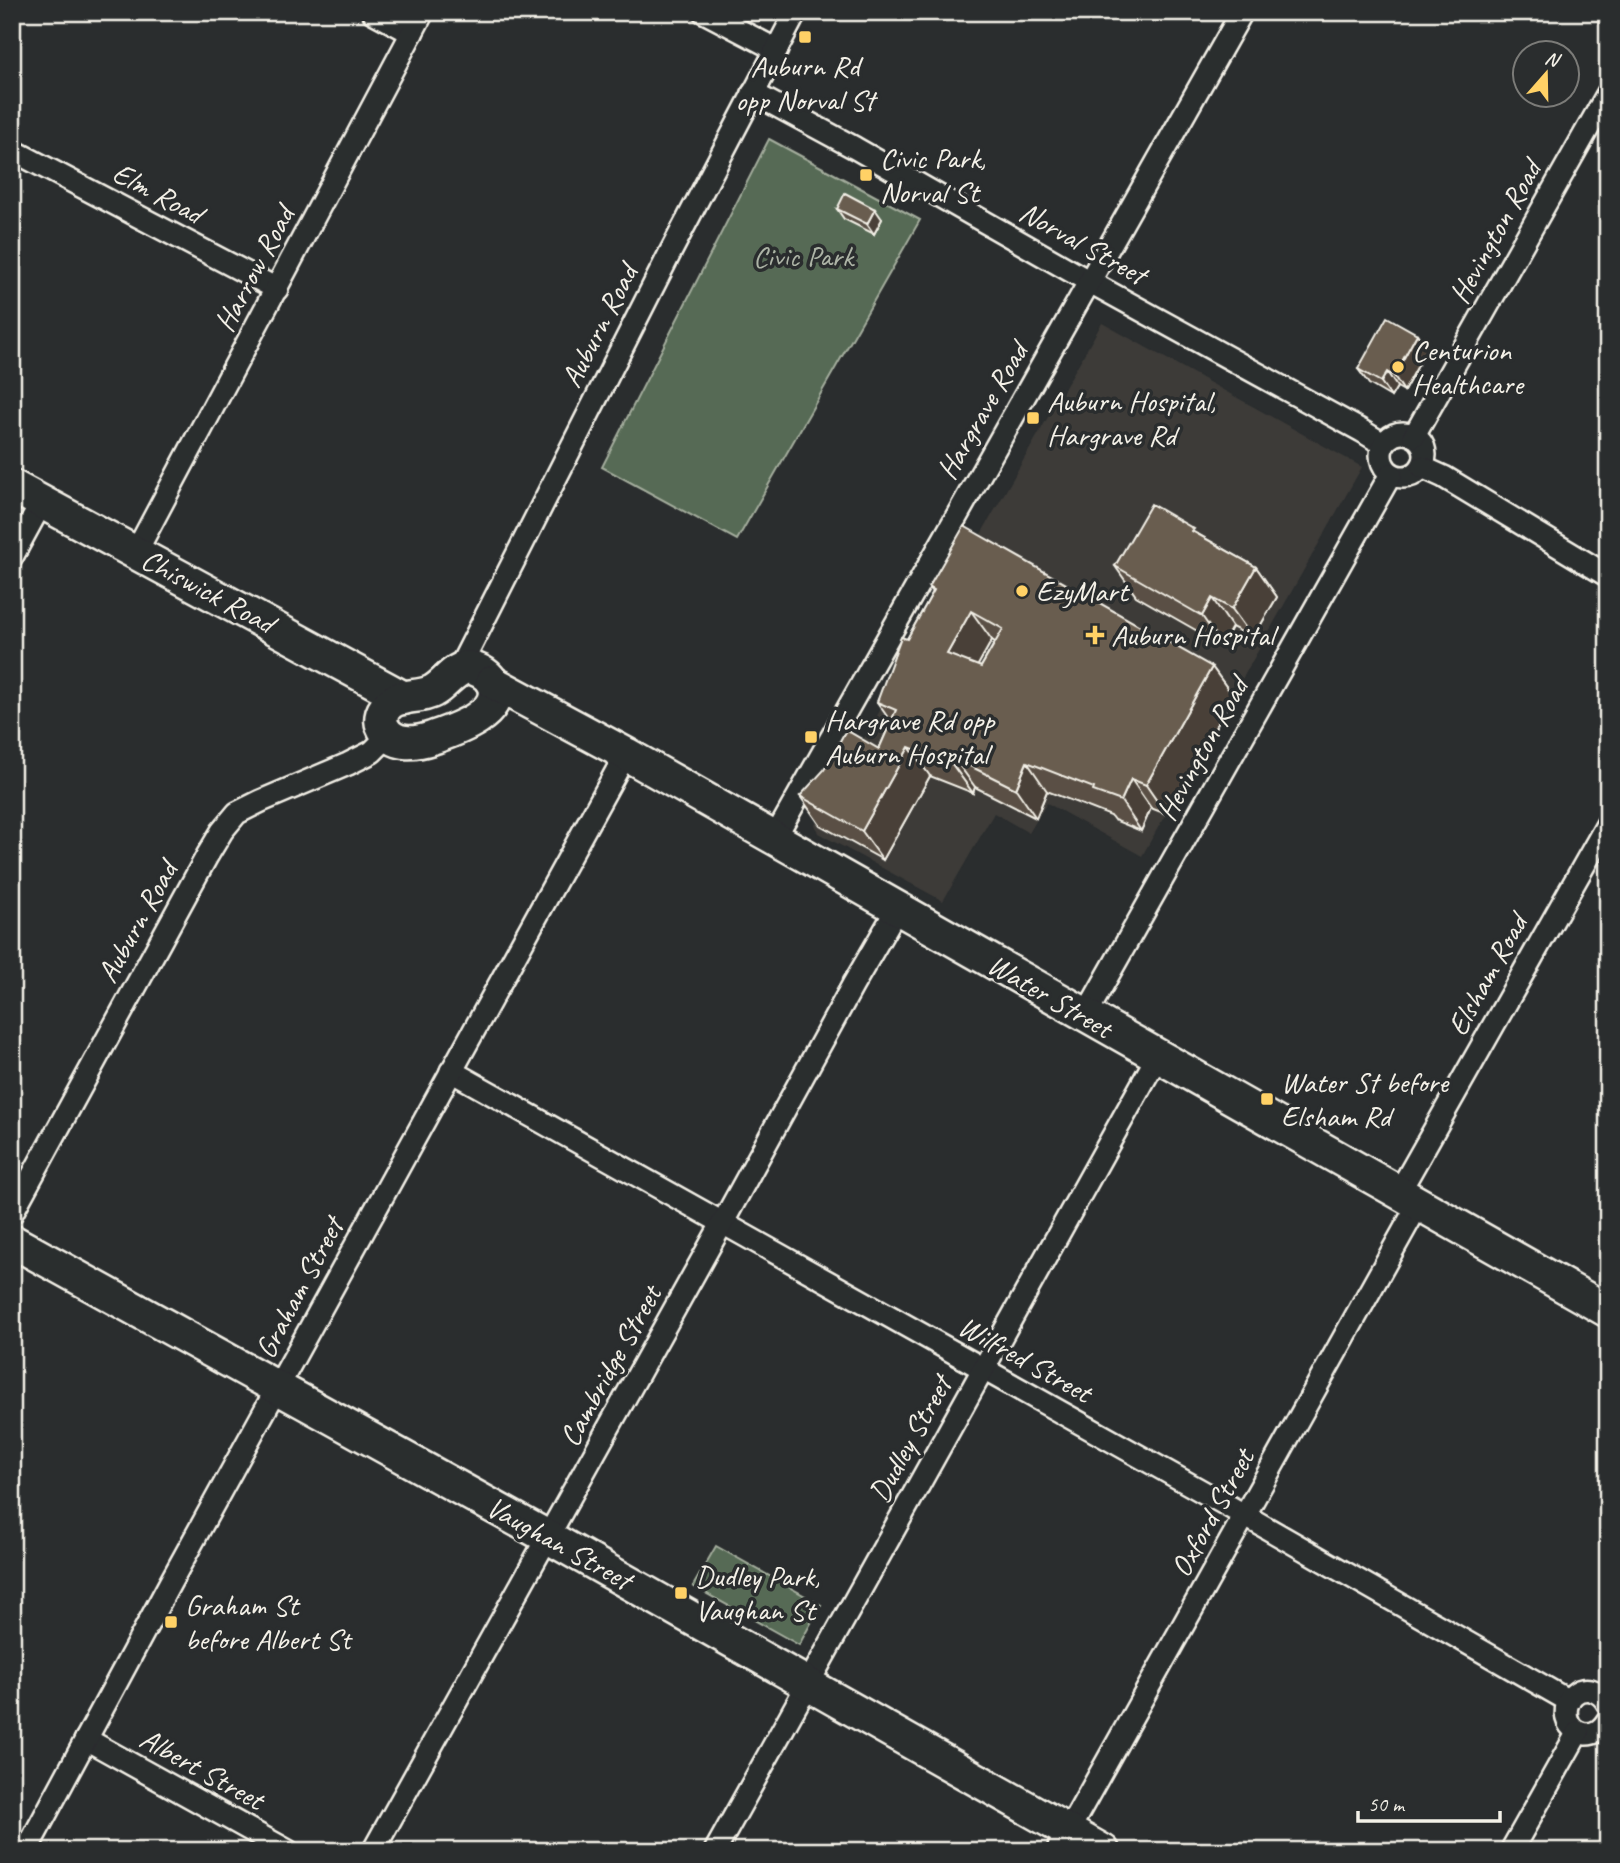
<svg xmlns="http://www.w3.org/2000/svg" width="1620" height="1863" font-family="Caveat,sans-serif">
  <style>
    .built { fill: #3d3b38 }
    .green { fill: #566a55; stroke: #a5ae9e; stroke-width: 2 }
    .lines { fill: none; stroke-linecap: round; stroke-linejoin: round }
    .street-casing { stroke: #f4f1e8; stroke-width: 26 }
    .secondary-casing { stroke: #f4f1e8; stroke-width: 37 }
    .street { stroke: #2a2d2e; stroke-width: 21 }
    .secondary { stroke: #2a2d2e; stroke-width: 32 }
    .wall { fill: #5a5045; stroke: #f4f1e8; stroke-width: 2; fill-rule: evenodd }
    .shaded-wall { fill: #4a4138; stroke: #f4f1e8; stroke-width: 2 }
    .building { fill: #695d50; stroke: #f4f1e8; stroke-width: 2; fill-rule: evenodd }
    .poi-dot { fill: #ffd166; stroke: #2a2d2e; stroke-width: 2.5 }
    .labels { text-anchor: middle; stroke-width: 7; stroke-linejoin: round; paint-order: stroke }
    .poi-label { font-size: 30px; fill: #f4f1e8; stroke: #2a2d2e; text-anchor: start }
    .street-label { font-size: 30px; fill: #f4f1e8; stroke: #2a2d2e }
    .park-label { font-size: 30px; fill: #adb4a6; stroke: #2a2d2e }
  </style>
  <rect width="100%" height="100%" fill="#2a2d2e"/>
  <filter id="ink" filterUnits="userSpaceOnUse"><feTurbulence type="fractalNoise" baseFrequency=".0143" numOctaves="2"/><feDisplacementMap in="SourceGraphic" scale="14" xChannelSelector="R" yChannelSelector="G"/><feConvolveMatrix kernelMatrix="1 2 1 2 8 2 1 2 1" color-interpolation-filters="sRGB"/></filter>
  <g filter="url(#ink)">
    <path class="built" d="M1102,323L1362,467L1142,856L1047,803L1029,833L994,813L943,901L818,833L815,824Z"/>
    <g class="green">
      <path d="M769,139L920,220L737,540L602,467Z"/>
      <path d="M716,1546L821,1605L799,1645L693,1586Z"/>
    </g>
    <g class="lines">
      <g class="street-casing">
        <g id="street">
          <path d="M373,12L412,33"/>
          <path d="M704,12L777,50"/>
          <path d="M753,93L855,148L1090,282L1362,431L1383,444"/>
          <path d="M12,150L277,289"/>
          <circle cx="1403" cy="455" r="22"/>
          <path d="M1414,436L1608,93"/>
          <path d="M1422,467L1444,477L1608,576"/>
          <path d="M136,552L423,12"/>
          <path d="M12,557L42,502"/>
          <path d="M459,669L670,253L796,12"/>
          <path d="M774,839L1242,12"/>
          <path d="M1085,1016L1391,474"/>
          <path d="M451,1071L1223,1503L1569,1701"/>
          <path d="M1398,1194L1608,823"/>
          <path d="M12,1213L207,856L222,831L237,813L261,801L348,764L372,752L388,736"/>
          <path d="M1608,1704C1604,1697 1599,1692 1591,1690C1562,1685 1556,1731 1586,1734C1597,1734 1603,1728 1608,1720"/>
          <path d="M86,1739L288,1851"/>
          <path d="M26,1851L170,1583L626,754"/>
          <path d="M373,1851L723,1222L853,985L897,909"/>
          <path d="M715,1851L1157,1057"/>
          <path d="M1057,1851L1418,1205"/>
          <path d="M1511,1851L1578,1732"/>
        </g>
      </g>
      <g class="secondary-casing">
        <g id="secondary">
          <path d="M12,486L404,698"/>
          <path d="M467,667C478,669 488,673 493,684C506,714 452,731 432,738C423,741 414,743 405,742C387,740 372,721 388,705C399,693 419,699 433,691C446,684 451,671 467,667Z"/>
          <path d="M492,682L626,754L1608,1311"/>
          <path d="M12,1241L548,1537L1103,1851"/>
        </g>
      </g>
      <use href="#street" class="street"/>
      <use href="#secondary" class="secondary"/>
    </g>
    <g class="wall">
      <path d="M837,209L882,219L874,234L844,219Z"/>
      <path d="M1417,334L1427,349L1404,391L1397,387L1391,397L1369,384L1358,369Z"/>
      <path d="M1198,534L1256,567L1277,597L1253,638L1232,627L1222,645L1136,596L1115,566Z"/>
      <path d="M929,587L1212,667L1233,696L1166,814L1151,808L1141,831L1114,820L1111,816L1047,791L1036,818L975,787L973,793L930,776L883,860L820,825L800,796L879,749L891,722L877,702L907,639L933,592ZM992,640L995,642L981,667L977,666Z"/>
    </g>
    <g class="shaded-wall">
      <path d="M875,209L882,219L874,234L867,224Z"/>
      <path d="M1417,334L1427,349L1404,391L1394,376Z"/>
      <path d="M1387,372L1397,387L1391,397L1381,382Z"/>
      <path d="M1256,567L1277,597L1253,638L1232,609Z"/>
      <path d="M1212,598L1232,627L1222,645L1202,616Z"/>
      <path d="M971,611L992,640L968,683L947,654Z"/>
      <path d="M1212,667L1233,696L1166,814L1146,785Z"/>
      <path d="M909,747L930,776L883,860L862,831Z"/>
      <path d="M954,758L975,787L973,793L952,764Z"/>
      <path d="M1027,762L1047,791L1036,818L1016,789Z"/>
      <path d="M1131,779L1151,808L1141,831L1121,801Z"/>
    </g>
    <g class="building">
      <path d="M845,193L875,209L867,224L837,209Z"/>
      <path d="M1387,317L1417,334L1394,376L1387,372L1381,382L1358,369Z"/>
      <path d="M1151,504L1194,529L1192,531L1256,567L1232,609L1212,598L1202,616L1115,566Z"/>
      <path d="M964,526L1212,667L1146,785L1131,779L1121,801L1093,791L1094,788L1027,762L1016,789L954,758L952,764L909,747L862,831L800,796L824,770L846,730L879,749L896,710L877,702L901,637L907,639L934,590L929,587ZM971,611L1003,629L981,667L947,654Z"/>
    </g>
  </g>
  <g class="poi-dot">
    <rect x="798" y="30" width="14" height="14" rx="3.5"/>
    <rect x="859" y="168" width="14" height="14" rx="3.5"/>
    <circle cx="1398" cy="367" r="7"/>
    <rect x="1026" y="411" width="14" height="14" rx="3.5"/>
    <circle cx="1022" cy="591" r="7"/>
    <path d="M1091.5 624.5h7v7h7v7h-7v7h-7v-7h-7v-7h7z"/>
    <rect x="804" y="730" width="14" height="14" rx="3.5"/>
    <rect x="1260" y="1092" width="14" height="14" rx="3.5"/>
    <rect x="674" y="1586" width="14" height="14" rx="3.5"/>
    <rect x="164" y="1615" width="14" height="14" rx="3.5"/>
  </g>
  <g class="labels">
    <g class="poi-label">
      <text x="805" y="76" text-anchor="middle">Auburn Rd<tspan x="805" dy="34">opp Norval St</tspan></text>
      <text x="880" y="168">Civic Park,<tspan x="880" dy="34">Norval St</tspan></text>
      <text x="1412" y="360">Centurion<tspan x="1412" dy="34">Healthcare</tspan></text>
      <text x="1047" y="411">Auburn Hospital,<tspan x="1047" dy="34">Hargrave Rd</tspan></text>
      <text x="1036" y="601">EzyMart</text>
      <text x="1111" y="645">Auburn Hospital</text>
      <text x="825" y="730">Hargrave Rd opp<tspan x="825" dy="34">Auburn Hospital</tspan></text>
      <text x="1281" y="1092">Water St before<tspan x="1281" dy="34">Elsham Rd</tspan></text>
      <text x="695" y="1586">Dudley Park,<tspan x="695" dy="34">Vaughan St</tspan></text>
      <text x="185" y="1615">Graham St<tspan x="185" dy="34">before Albert St</tspan></text>
    </g>
    <g class="street-label">
      <text transform="translate(158 193) rotate(28)" y="10">Elm Road</text>
      <text transform="translate(1495 232) rotate(-61)" y="10">Hevington Road</text>
      <text transform="translate(1083 243) rotate(29)" y="10">Norval Street</text>
      <text transform="translate(254 269) rotate(-62)" y="10">Harrow Road</text>
      <text transform="translate(599 326) rotate(-63)" y="10">Auburn Road</text>
      <text transform="translate(982 411) rotate(-60)" y="10">Hargrave Road</text>
      <text transform="translate(208 591) rotate(28)" y="10">Chiswick Road</text>
      <text transform="translate(1202 749) rotate(-61)" y="10">Hevington Road</text>
      <text transform="translate(137 922) rotate(-61)" y="10">Auburn Road</text>
      <text transform="translate(1487 975) rotate(-61)" y="10">Elsham Road</text>
      <text transform="translate(1050 996) rotate(30)" y="10">Water Street</text>
      <text transform="translate(299 1288) rotate(-62)" y="10">Graham Street</text>
      <text transform="translate(1025 1359) rotate(29)" y="10">Wilfred Street</text>
      <text transform="translate(610 1366) rotate(-61)" y="10">Cambridge Street</text>
      <text transform="translate(910 1439) rotate(-61)" y="10">Dudley Street</text>
      <text transform="translate(1212 1513) rotate(-61)" y="10">Oxford Street</text>
      <text transform="translate(559 1543) rotate(29)" y="10">Vaughan Street</text>
      <text transform="translate(202 1769) rotate(29)" y="10">Albert Street</text>
    </g>
    <g class="park-label">
      <text x="803" y="266">Civic Park</text>
    </g>
  </g>
  <rect width="1620" height="1863" fill="none" stroke="#2a2d2e" stroke-width="42"/>
  <rect x="21" y="21" width="1578" height="1821" fill="none" stroke="#f4f1e8" stroke-width="2.5" filter="url(#ink)"/>
  <g transform="translate(1546 74) rotate(20)"><circle r="33" fill="#2a2d2e" stroke="#7b7b78" stroke-width="2"/>
  <path d="M0-5L12 26L0 18L-12 26Z" fill="#ffd166"/>
  <text y="-10" font-size="19" font-weight="bold" text-anchor="middle" fill="#f4f1e8">N</text>
  </g>
  <path d="M1358 1811v10h142v-10" fill="none" stroke="#f4f1e8" stroke-width="3.5"/>
  <text x="1368" y="1811" font-size="21" fill="#f4f1e8" stroke="#2a2d2e" stroke-width="5" paint-order="stroke">50 m</text>
</svg>
